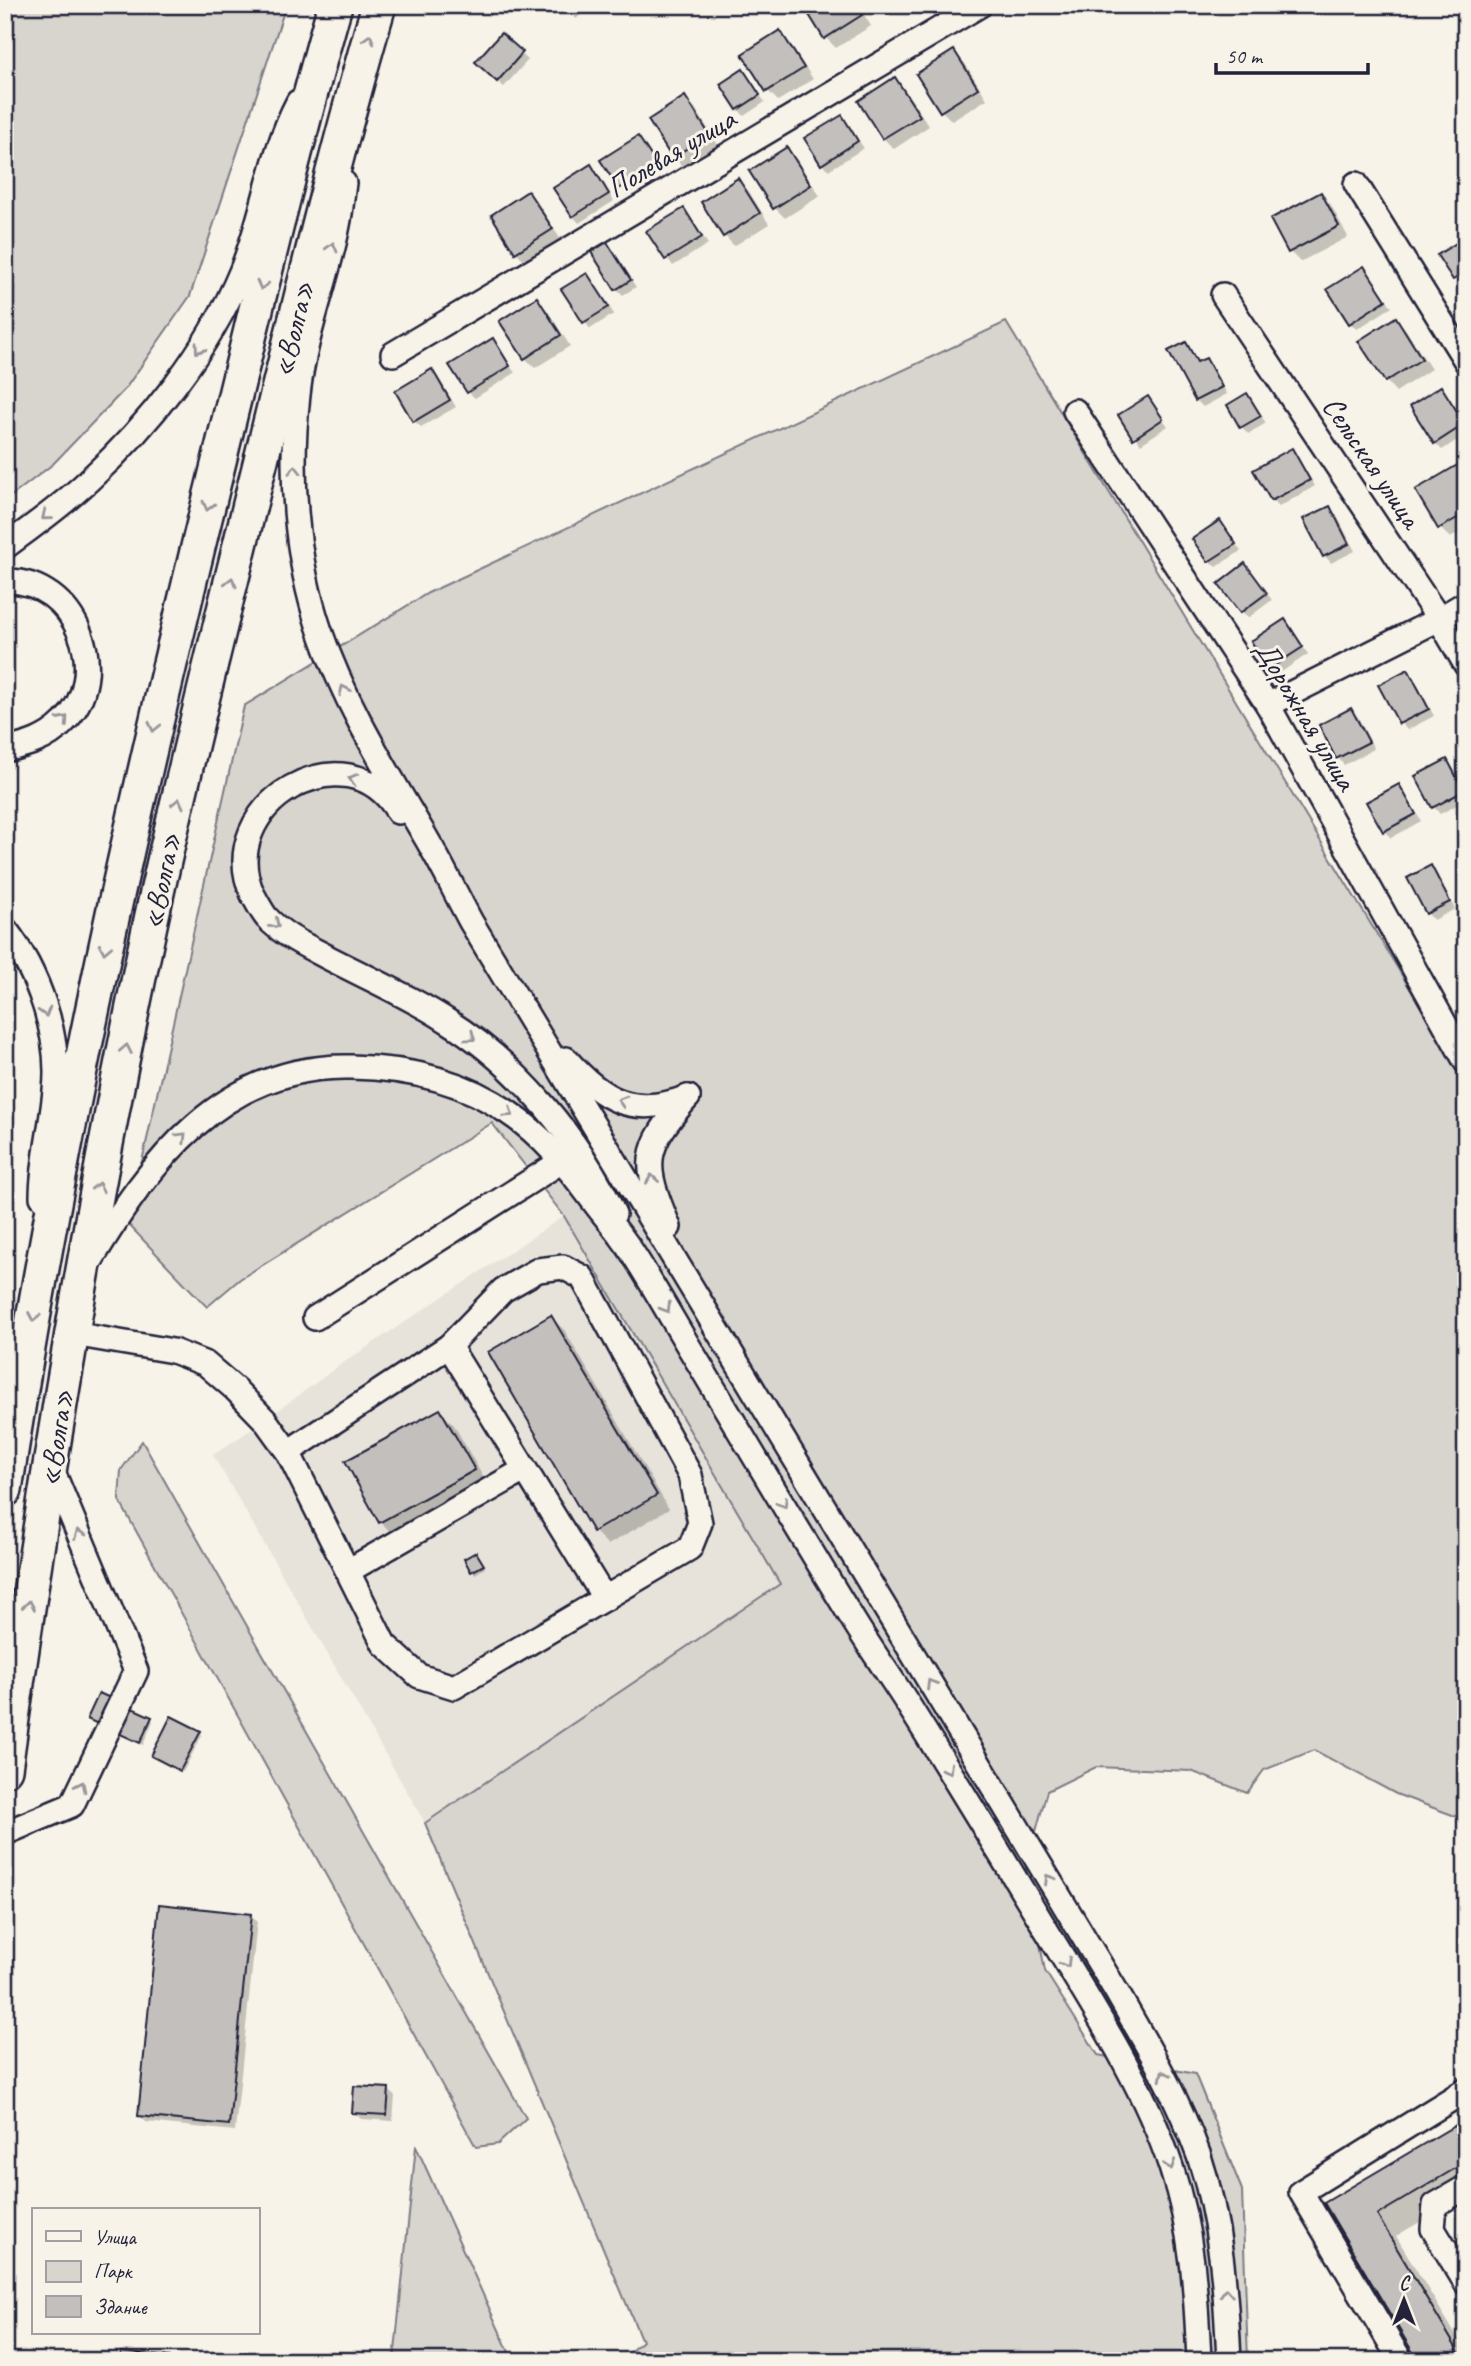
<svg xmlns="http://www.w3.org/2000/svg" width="1471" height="2366" font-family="Caveat,sans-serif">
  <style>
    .built { fill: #e7e3db }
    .green { fill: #d8d5cf; stroke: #7d7c85; stroke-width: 2 }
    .shadow { fill: #0003 }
    .building { fill: #c2bfbd; stroke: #22223b; stroke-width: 2 }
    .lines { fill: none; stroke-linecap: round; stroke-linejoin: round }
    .minor-casing { stroke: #22223b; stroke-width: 28 }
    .highway-casing { stroke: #22223b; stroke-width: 38 }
    .minor { stroke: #f7f3e8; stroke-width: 23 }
    .highway { stroke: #f7f3e8; stroke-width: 33 }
    .oneway { stroke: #97959a }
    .labels { text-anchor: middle; stroke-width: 6; stroke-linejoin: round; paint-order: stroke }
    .street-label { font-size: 30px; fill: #22223b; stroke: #f7f3e8 }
  </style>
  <rect width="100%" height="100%" fill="#f7f3e8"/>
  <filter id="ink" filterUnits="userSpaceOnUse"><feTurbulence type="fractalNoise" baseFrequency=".0143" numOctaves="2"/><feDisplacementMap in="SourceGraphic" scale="14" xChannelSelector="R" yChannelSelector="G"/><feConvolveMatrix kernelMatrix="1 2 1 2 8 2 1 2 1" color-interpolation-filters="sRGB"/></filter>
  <g filter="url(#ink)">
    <path class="built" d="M564,1216L780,1584L425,1823L213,1455L265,1420L340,1365Z"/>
    <g class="green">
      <path d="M5,5H286L190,296L125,389L53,464L5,501Z"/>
      <path d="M1006,322L1466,1081V1820L1396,1794L1314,1750L1264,1770L1247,1793L1191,1771L1096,1767L1047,1791L1026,1868L1045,1971L1098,2055L1195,2074L1242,2190L1248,2361H620L642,2341L425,1823L780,1584L564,1216L492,1123L240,1279L207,1307L128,1224L244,706L428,593Z"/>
      <path d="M142,1441L526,2118L498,2144L476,2147L119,1500L121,1470Z"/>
      <path d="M416,2146L513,2361H394Z"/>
    </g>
    <g class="shadow">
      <path d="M563,5H592L576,19Z"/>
      <path d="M805,5H858L871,26L836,48L826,38Z"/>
      <path d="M877,5H901L887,15Z"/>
      <path d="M779,32L789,42L813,79L778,101L768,91Z"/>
      <path d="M501,35L528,60L504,87L483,69Z"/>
      <path d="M953,52L964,62L987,99L952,121L942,111L919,75Z"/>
      <path d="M743,72L765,102L744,116L738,109Z"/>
      <path d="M895,80L905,90L929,126L894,149L883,138L860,102Z"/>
      <path d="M685,98L695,108L718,145L683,167L673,157Z"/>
      <path d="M841,117L864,148L829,170L822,164Z"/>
      <path d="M638,138L662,172L627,195L603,160Z"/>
      <path d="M786,149L797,160L820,196L785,218L775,208L752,172Z"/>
      <path d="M590,167L614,201L579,223L573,216Z"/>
      <path d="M738,180L748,190L769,224L734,246L724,235Z"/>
      <path d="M528,193L538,203L561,240L526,262L516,252Z"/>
      <path d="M1321,195L1331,205L1348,237L1300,262L1290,252Z"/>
      <path d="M684,210L708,244L673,266L649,232Z"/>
      <path d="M1466,239V283L1461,286L1439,255Z"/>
      <path d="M607,244L636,287L623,295L617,289Z"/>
      <path d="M1364,268L1392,307L1357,329L1350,323Z"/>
      <path d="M587,275L614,314L590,329L563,290Z"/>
      <path d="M537,299L547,310L570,346L535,368L525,358Z"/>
      <path d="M1396,320L1406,330L1431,369L1396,392L1386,381Z"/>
      <path d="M492,340L515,373L475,398L468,392Z"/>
      <path d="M1186,344L1199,363L1205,360L1212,366L1227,394L1203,407L1196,400L1171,352Z"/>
      <path d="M432,371L438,377L456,407L421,427L414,421Z"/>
      <path d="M1441,388L1466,424V434L1442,450L1435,443Z"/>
      <path d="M1247,395L1266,423L1248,434L1242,427L1229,406Z"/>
      <path d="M1147,398L1168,426L1141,444L1120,416Z"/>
      <path d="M1291,450L1298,457L1315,486L1279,507L1272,500L1255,470Z"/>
      <path d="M1466,462V529L1450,538L1440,528L1417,491Z"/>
      <path d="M1329,508L1336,514L1355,551L1331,563L1325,556L1306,520Z"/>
      <path d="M1220,522L1241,551L1216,567L1209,561Z"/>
      <path d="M1251,572L1272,600L1248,618L1241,612Z"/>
      <path d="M1285,622L1308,654L1277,675L1253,642Z"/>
      <path d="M1408,671L1414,678L1434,716L1407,730L1401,723L1381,685Z"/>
      <path d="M1351,711L1358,717L1374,749L1344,765L1338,758L1321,726Z"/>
      <path d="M1447,761L1453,768L1466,792V800L1440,814L1434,807Z"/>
      <path d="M1399,786L1405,793L1421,821L1391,838L1384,831L1368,803Z"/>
      <path d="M1430,867L1437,874L1455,909L1434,920L1427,913L1409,878Z"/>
      <path d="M551,1317L565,1331L669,1509L608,1545L594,1531Z"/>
      <path d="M440,1411L454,1425L487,1484L394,1536L381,1522Z"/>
      <path d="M479,1557L485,1568L475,1574L473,1571Z"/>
      <path d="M89,1719H151L153,1721L143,1745Z"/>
      <path d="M200,1732L202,1735L183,1772L156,1758Z"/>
      <path d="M250,1915L257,1922L235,2131L146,2122L139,2115Z"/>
      <path d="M389,2090L395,2096L393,2121L361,2119L354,2112Z"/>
      <path d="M1466,2121V2195L1396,2236L1466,2352V2361H1420L1326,2203Z"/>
    </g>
    <g class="building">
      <path d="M803,5H856L862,15L824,39Z"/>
      <path d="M780,30L804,68L766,92L742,54Z"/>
      <path d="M501,33L523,52L497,82L475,62Z"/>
      <path d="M954,50L978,88L940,112L916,74Z"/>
      <path d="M743,69L760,95L737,110L720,84Z"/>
      <path d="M895,77L920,116L882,139L858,101Z"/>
      <path d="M685,96L709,134L672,158L648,120Z"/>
      <path d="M842,115L858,141L821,165L804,138Z"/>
      <path d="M638,136L657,165L619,189L600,160Z"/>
      <path d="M787,147L811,185L773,209L749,171Z"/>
      <path d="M591,164L609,194L572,217L553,188Z"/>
      <path d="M738,178L760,213L723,237L701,202Z"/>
      <path d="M528,191L553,229L515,253L491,215Z"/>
      <path d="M1321,192L1339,226L1288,253L1270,219Z"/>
      <path d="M684,208L702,237L665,260L646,231Z"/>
      <path d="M1466,237V272L1453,280L1437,255Z"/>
      <path d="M607,242L631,280L615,290L591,252Z"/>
      <path d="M1364,266L1386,300L1349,324L1327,289Z"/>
      <path d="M587,273L609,307L583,323L561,289Z"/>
      <path d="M537,297L561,335L524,359L499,321Z"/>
      <path d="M1396,317L1422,359L1385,382L1358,341Z"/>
      <path d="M493,338L510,366L467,393L449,365Z"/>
      <path d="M1186,342L1197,362L1206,358L1222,387L1195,401L1168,351Z"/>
      <path d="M432,369L450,400L413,422L395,391Z"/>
      <path d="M1441,386L1465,424L1434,444L1410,406Z"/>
      <path d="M1247,393L1261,416L1240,428L1227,405Z"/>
      <path d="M1148,396L1163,419L1133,439L1118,415Z"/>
      <path d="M1292,448L1310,480L1271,501L1253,470Z"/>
      <path d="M1466,460V513L1438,529L1415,490Z"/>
      <path d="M1330,506L1349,544L1323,557L1303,519Z"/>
      <path d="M1220,520L1236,544L1208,562L1192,539Z"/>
      <path d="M1245,563L1267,593L1240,613L1218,584Z"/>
      <path d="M1285,619L1303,647L1269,669L1251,641Z"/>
      <path d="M1408,669L1429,709L1399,724L1378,685Z"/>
      <path d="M1351,708L1369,742L1336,759L1319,725Z"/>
      <path d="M1447,759L1464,791L1432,808L1415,776Z"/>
      <path d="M1399,784L1416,814L1383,832L1366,802Z"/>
      <path d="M1431,865L1450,902L1426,914L1407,878Z"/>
      <path d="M551,1315L657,1495L593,1532L488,1352Z"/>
      <path d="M440,1409L475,1470L379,1523L345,1461Z"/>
      <path d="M476,1552L484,1565L471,1572L464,1559Z"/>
      <path d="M99,1693L152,1717L140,1743L87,1719Z"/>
      <path d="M171,1716L201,1731L180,1771L151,1756Z"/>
      <path d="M159,1904L251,1914L229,2125L138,2116Z"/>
      <path d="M354,2086L389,2088L387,2115L352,2113Z"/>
      <path d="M1466,2119V2162L1377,2215L1464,2361H1418L1324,2203Z"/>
      <path d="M121,2352L170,2357V2361H120Z"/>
    </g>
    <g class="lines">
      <g class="minor-casing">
        <g id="minor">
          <path d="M344,183C342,197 341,211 338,225C327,282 304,336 298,395C289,472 295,557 320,631C346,707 389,774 429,843C444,869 457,896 471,922L1115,1989C1146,2043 1178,2097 1199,2156C1221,2222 1226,2291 1229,2361"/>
          <path d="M1356,184L1466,361"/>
          <path d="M1223,295L1439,619L1466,665"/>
          <path d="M393,354L980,5"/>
          <path d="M1075,411L1268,705L1466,1062"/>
          <path d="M5,547C33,526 63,505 88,481C149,425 209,349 241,272C264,217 270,155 298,102"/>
          <path d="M5,581C76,579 114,675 63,723C46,740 27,745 5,750"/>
          <path d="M1268,705L1439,619L1466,603"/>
          <path d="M398,812C348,725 211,806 253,895C257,902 262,912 267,918C284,936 307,946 329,958C368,978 409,996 446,1020C516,1063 581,1140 614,1214"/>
          <path d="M5,929C38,971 61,1037 55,1090C52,1126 42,1161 42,1197"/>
          <path d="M566,1059C602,1100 633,1118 688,1097"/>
          <path d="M669,1227C642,1163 642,1150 688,1097"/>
          <path d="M90,1262C150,1162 222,1064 351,1067C407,1068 463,1080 509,1113C542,1135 567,1166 591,1198C604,1216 620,1233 632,1252C655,1288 676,1326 698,1362C750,1449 802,1537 855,1623C874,1654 895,1683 914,1714C961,1789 1007,1865 1053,1941C1097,2013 1144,2086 1171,2167C1193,2233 1196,2292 1199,2361"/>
          <path d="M315,1318L562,1161"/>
          <path d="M73,1334L173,1351L206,1364L235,1389L265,1420L288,1452L384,1644L419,1676L454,1687L690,1548L700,1523L690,1475L582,1277L563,1267L538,1270L503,1290L449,1346L288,1452"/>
          <path d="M449,1346L605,1599"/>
          <path d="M348,1571L524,1470"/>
          <path d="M5,1833L72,1805L136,1671L51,1467"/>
          <path d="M1466,2187L1435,2205L1433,2229L1466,2283"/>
          <path d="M1401,2361L1301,2192L1466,2090"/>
        </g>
      </g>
      <g class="highway-casing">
        <g id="highway">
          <path d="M5,1490C56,1154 130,823 211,494C251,331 289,167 335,5"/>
          <path d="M5,1769C44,1485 91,1201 151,920C182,776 219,632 254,488C294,327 332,165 379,5"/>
        </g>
      </g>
      <use href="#minor" class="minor"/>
      <use href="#highway" class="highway"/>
    </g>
    <defs><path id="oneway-chevron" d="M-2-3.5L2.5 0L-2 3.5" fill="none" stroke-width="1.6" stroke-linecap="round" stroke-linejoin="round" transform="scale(1.75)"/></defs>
    <g class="oneway">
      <use href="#oneway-chevron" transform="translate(369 39) rotate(-74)"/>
      <use href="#oneway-chevron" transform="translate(332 247) rotate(-75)"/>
      <use href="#oneway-chevron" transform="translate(262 285) rotate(104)"/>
      <use href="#oneway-chevron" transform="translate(199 349) rotate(125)"/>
      <use href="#oneway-chevron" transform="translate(295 470) rotate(-90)"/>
      <use href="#oneway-chevron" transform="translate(208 506) rotate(104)"/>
      <use href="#oneway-chevron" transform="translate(46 516) rotate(141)"/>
      <use href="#oneway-chevron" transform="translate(231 582) rotate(-76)"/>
      <use href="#oneway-chevron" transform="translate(344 690) rotate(-115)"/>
      <use href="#oneway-chevron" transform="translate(64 720) rotate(-48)"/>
      <use href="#oneway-chevron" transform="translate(154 727) rotate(103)"/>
      <use href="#oneway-chevron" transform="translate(353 779) rotate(-166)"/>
      <use href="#oneway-chevron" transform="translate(178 803) rotate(-77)"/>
      <use href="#oneway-chevron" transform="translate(275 924) rotate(41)"/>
      <use href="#oneway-chevron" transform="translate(105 949) rotate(101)"/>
      <use href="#oneway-chevron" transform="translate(45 1012) rotate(74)"/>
      <use href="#oneway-chevron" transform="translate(471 1037) rotate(36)"/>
      <use href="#oneway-chevron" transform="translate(126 1049) rotate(-79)"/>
      <use href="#oneway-chevron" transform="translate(622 1101) rotate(-164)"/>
      <use href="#oneway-chevron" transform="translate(509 1113) rotate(34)"/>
      <use href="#oneway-chevron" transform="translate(182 1137) rotate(-45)"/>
      <use href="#oneway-chevron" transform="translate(652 1179) rotate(-98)"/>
      <use href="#oneway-chevron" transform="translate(98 1187) rotate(-78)"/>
      <use href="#oneway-chevron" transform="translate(666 1308) rotate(59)"/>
      <use href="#oneway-chevron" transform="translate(34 1317) rotate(100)"/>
      <use href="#oneway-chevron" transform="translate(783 1503) rotate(59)"/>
      <use href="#oneway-chevron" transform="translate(79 1534) rotate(-112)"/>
      <use href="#oneway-chevron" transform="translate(29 1605) rotate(-81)"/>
      <use href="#oneway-chevron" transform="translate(931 1684) rotate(-121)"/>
      <use href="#oneway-chevron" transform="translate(948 1769) rotate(59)"/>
      <use href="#oneway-chevron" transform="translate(81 1786) rotate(-64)"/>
      <use href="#oneway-chevron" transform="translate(1049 1879) rotate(-121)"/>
      <use href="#oneway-chevron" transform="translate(1066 1963) rotate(59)"/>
      <use href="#oneway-chevron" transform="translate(1164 2075) rotate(-117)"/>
      <use href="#oneway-chevron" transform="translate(1170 2165) rotate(71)"/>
      <use href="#oneway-chevron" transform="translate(1226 2293) rotate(-93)"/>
    </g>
  </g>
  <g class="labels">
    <g class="street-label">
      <text transform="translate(671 153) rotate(-31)" y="10">Полевая улица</text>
      <text transform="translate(293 329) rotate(-76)" y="10">«Волга»</text>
      <text transform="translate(1372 462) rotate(56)" y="10">Сельская улица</text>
      <text transform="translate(1306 715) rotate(59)" y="10">Дорожная улица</text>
      <text transform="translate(161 881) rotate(-78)" y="10">«Волга»</text>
      <text transform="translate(56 1438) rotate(-81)" y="10">«Волга»</text>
    </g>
  </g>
  <rect width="1471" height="2366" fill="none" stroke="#f7f3e8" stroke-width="28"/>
  <rect x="14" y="14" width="1443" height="2338" fill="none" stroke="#22223b" stroke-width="2.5" filter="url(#ink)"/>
  <rect x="32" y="2208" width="228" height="126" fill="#f7f3e8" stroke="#a29fa3" stroke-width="2"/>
  <rect x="46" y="2231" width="35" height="10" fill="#f7f3e8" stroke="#a29fa3" stroke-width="2"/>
  <text x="94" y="2244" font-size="21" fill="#22223b">Улица</text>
  <rect x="46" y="2261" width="35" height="21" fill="#d8d5cf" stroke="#a29fa3" stroke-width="2"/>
  <text x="94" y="2278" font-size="21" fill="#22223b">Парк</text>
  <rect x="46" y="2296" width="35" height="21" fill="#c2bfbd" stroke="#a29fa3" stroke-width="2"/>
  <text x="94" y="2314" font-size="21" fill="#22223b">Здание</text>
  <g transform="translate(1404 2300)" stroke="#f7f3e8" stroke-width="5" paint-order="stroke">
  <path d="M0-5L12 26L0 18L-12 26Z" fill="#22223b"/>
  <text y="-10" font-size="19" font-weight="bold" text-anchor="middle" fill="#22223b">С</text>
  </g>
  <path d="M1216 63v10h152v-10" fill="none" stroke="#22223b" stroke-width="3.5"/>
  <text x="1226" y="63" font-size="21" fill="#22223b" stroke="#f7f3e8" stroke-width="5" paint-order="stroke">50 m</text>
</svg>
